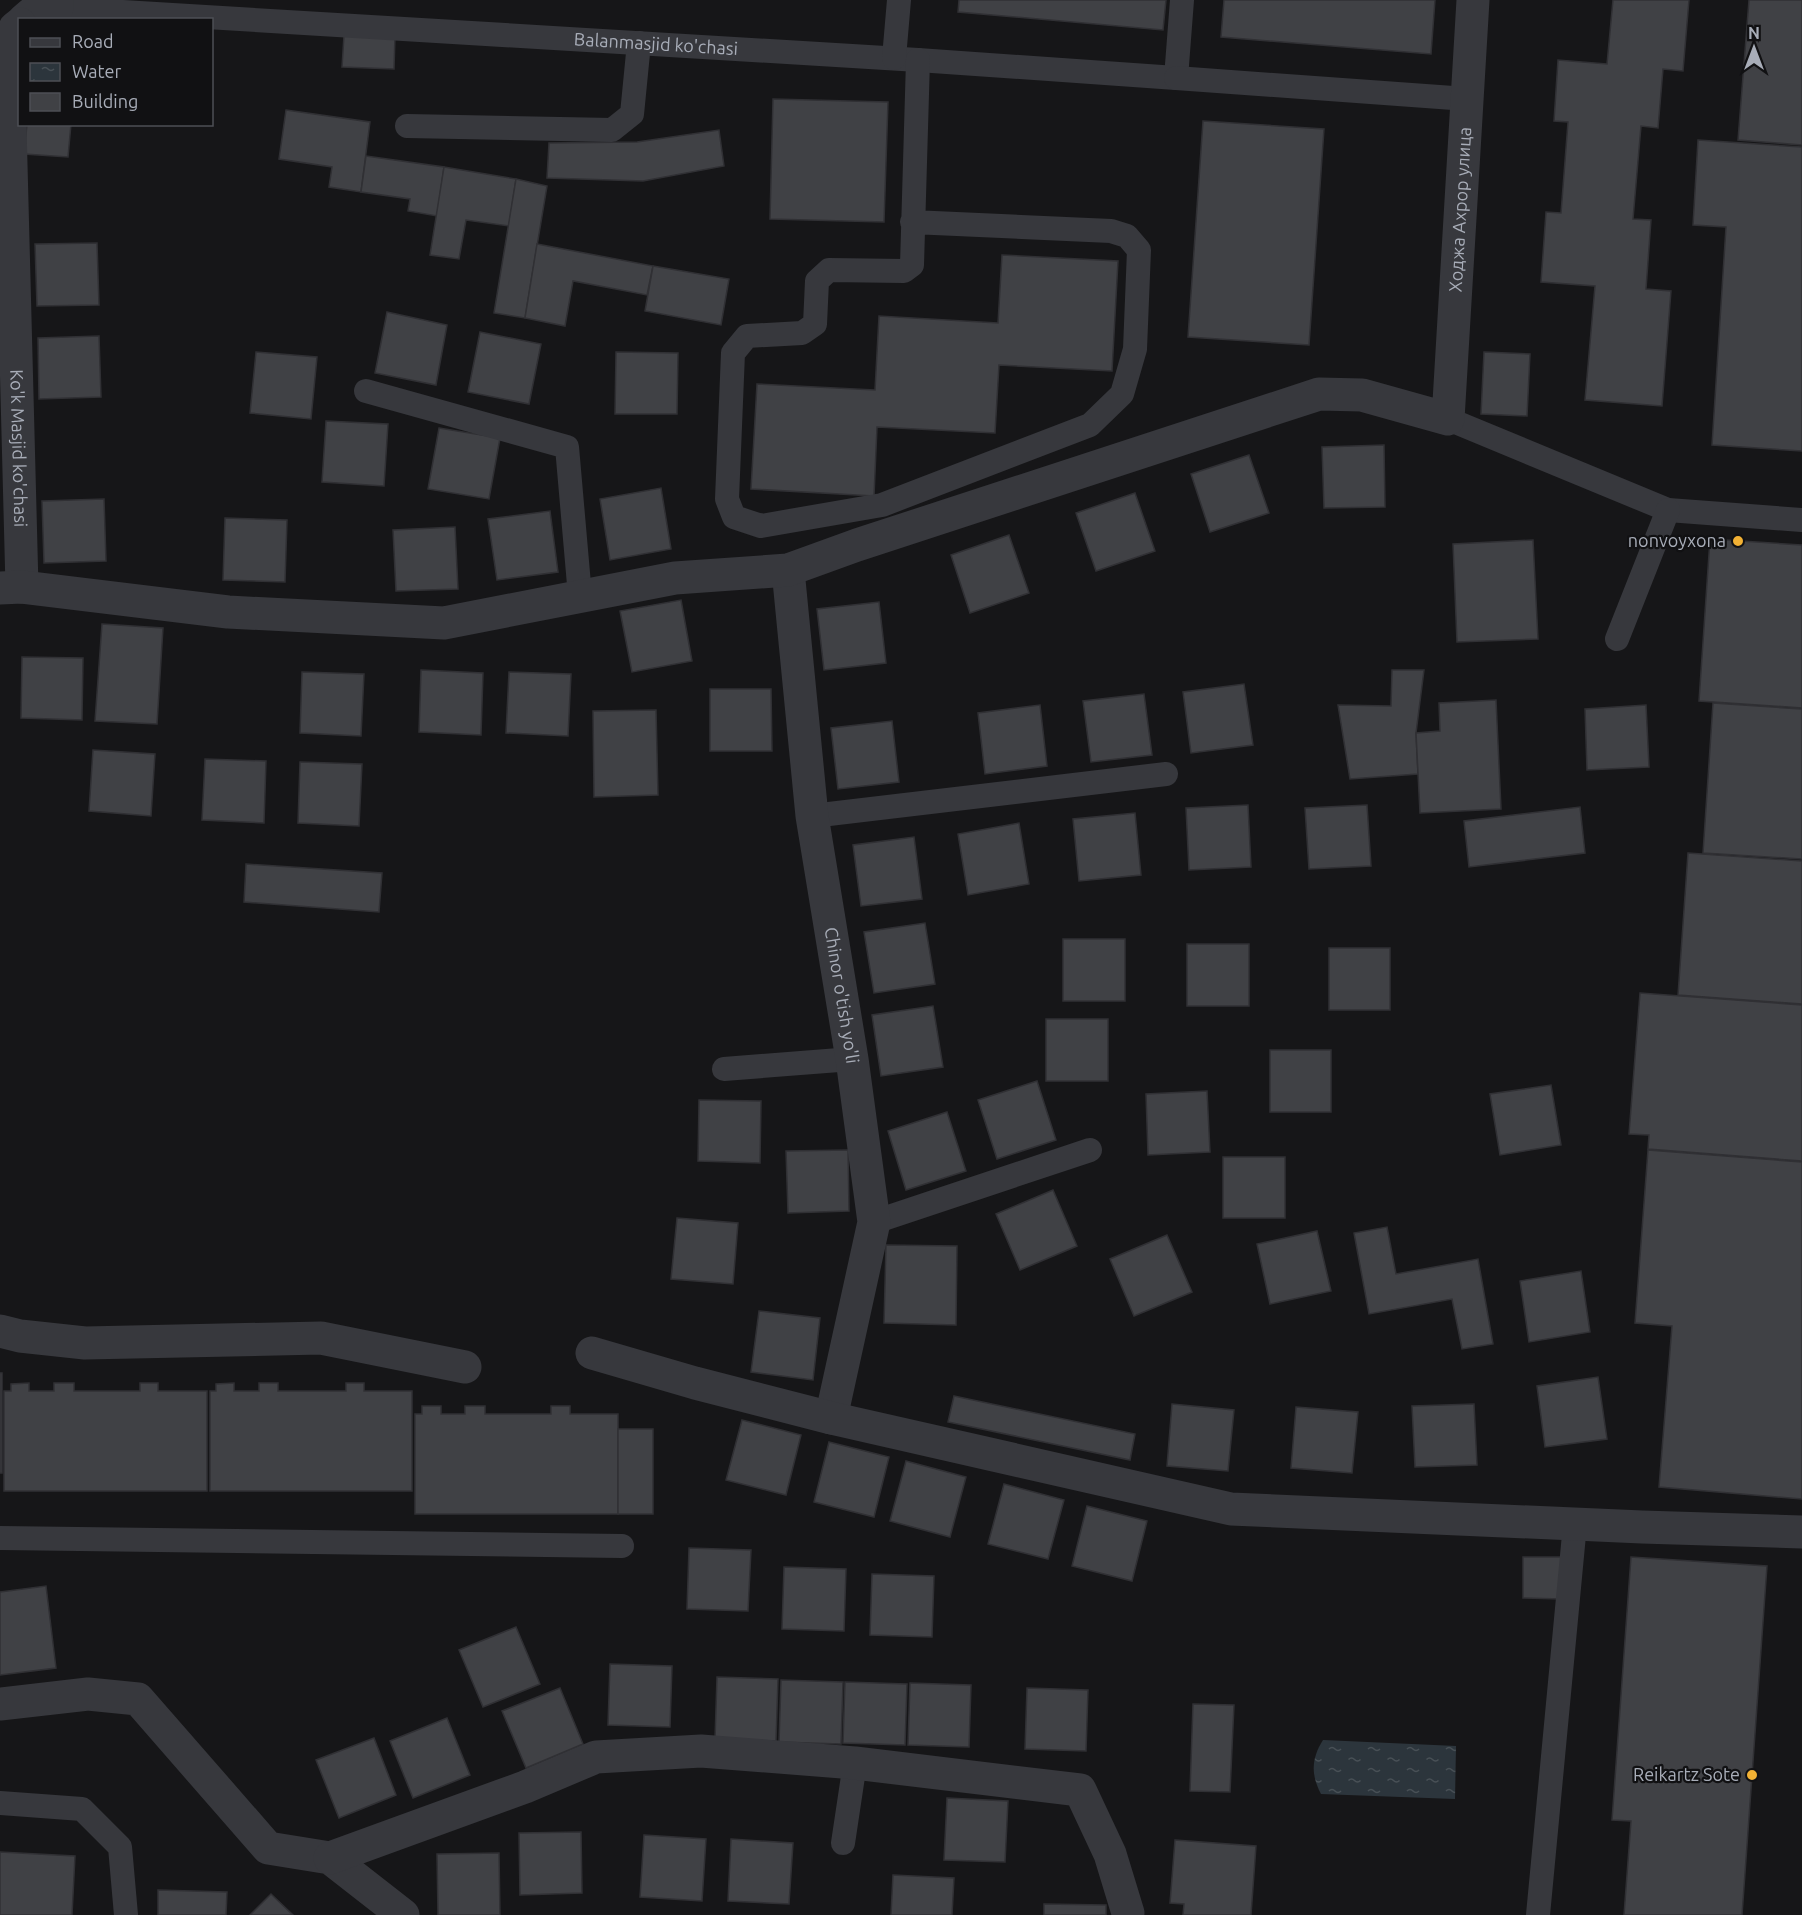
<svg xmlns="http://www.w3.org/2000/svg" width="1802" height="1915" font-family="Ubuntu,sans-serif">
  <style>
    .water { fill: url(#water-ripples) }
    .building { fill: #404145; stroke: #303034; stroke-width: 1.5 }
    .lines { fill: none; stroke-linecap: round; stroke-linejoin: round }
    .lane { stroke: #37383d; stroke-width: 24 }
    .street { stroke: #37383d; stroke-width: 33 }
    .poi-dot { fill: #f2b134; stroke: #111113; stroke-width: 2 }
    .labels { text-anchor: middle; stroke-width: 4.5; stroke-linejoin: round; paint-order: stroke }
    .street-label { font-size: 18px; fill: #a8adb8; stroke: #111113 }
    .poi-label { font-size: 18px; fill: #a8adb8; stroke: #111113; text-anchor: end }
  </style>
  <defs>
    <pattern id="water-ripples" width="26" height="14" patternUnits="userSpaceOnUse" patternTransform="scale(1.5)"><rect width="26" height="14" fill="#2c353c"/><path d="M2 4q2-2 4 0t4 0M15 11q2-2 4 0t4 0" fill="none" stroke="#485056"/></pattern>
  </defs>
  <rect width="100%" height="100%" fill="#161618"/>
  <path class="water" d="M1323,1740L1456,1746L1455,1799L1321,1794C1311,1775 1311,1759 1323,1740Z"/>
  <g class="building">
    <path d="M959,0H1166L1163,30L958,12Z"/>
    <path d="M1224,0H1435L1431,54L1221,37Z"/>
    <path d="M1613,0H1689L1683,71L1663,69L1658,128L1641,126L1633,219L1651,220L1646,289L1671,291L1662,406L1585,400L1595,286L1541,282L1546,212L1561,213L1568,122L1554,121L1558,60L1607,64Z"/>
    <path d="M1749,0H1802V145L1738,140Z"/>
    <path d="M344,35L395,36L394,69L342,67Z"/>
    <path d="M773,99L888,102L884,222L770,219Z"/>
    <path d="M286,110L370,122L361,192L329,187L332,167L279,159Z"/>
    <path d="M1203,121L1324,129L1309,345L1188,337Z"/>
    <path d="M27,124H71L68,157L24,154Z"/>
    <path d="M719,130L724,166L643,181L547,178L549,143L637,142Z"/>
    <path d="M1698,140L1802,147V451L1712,445L1726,227L1693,225Z"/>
    <path d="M366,156L444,167L437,216L408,211L410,199L361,192Z"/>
    <path d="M444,167L516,179L509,226L466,220L459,259L430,255Z"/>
    <path d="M516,179L547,186L525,318L494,313Z"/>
    <path d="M97,243L99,305L37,306L35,244Z"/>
    <path d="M537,244L653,266L647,295L573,281L565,326L525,318Z"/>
    <path d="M1002,255L1118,261L1112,371L999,365L995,433L877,427L874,496L751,489L757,384L875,390L879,316L998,323Z"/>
    <path d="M653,266L729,279L721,325L645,311Z"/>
    <path d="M387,312L447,325L436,385L375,373Z"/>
    <path d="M480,332L541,344L529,404L468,392Z"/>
    <path d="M99,336L101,397L39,399L38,338Z"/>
    <path d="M256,352L317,357L311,419L250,413Z"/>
    <path d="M616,352L678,353L677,414H615Z"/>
    <path d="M1484,352L1530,354L1527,416L1481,414Z"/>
    <path d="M326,421L388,424L384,486L322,482Z"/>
    <path d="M439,428L500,438L489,499L428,489Z"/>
    <path d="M1384,445L1385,507L1324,508L1322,447Z"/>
    <path d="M1249,455L1269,513L1210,532L1191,474Z"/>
    <path d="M661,488L671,549L610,560L600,499Z"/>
    <path d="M1135,493L1155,551L1096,571L1076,513Z"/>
    <path d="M104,499L106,561L44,563L42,501Z"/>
    <path d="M550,511L558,572L497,580L488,519Z"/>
    <path d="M225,518L287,520L285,582L223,580Z"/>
    <path d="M455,527L458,589L396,591L393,530Z"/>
    <path d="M1009,535L1029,593L970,613L951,555Z"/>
    <path d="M1710,539L1802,545V708L1699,701Z"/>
    <path d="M1533,540L1538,639L1457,642L1453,544Z"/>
    <path d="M681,600L692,661L632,672L620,611Z"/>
    <path d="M879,602L886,663L824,670L817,609Z"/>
    <path d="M102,624L163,628L157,724L95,721Z"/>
    <path d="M22,657L83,658L82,720L21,718Z"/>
    <path d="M421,670L483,673L481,735L419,732Z"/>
    <path d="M1392,670H1424L1416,733L1418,774L1350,779L1338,705L1391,706Z"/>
    <path d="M302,672L364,674L361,736L300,733Z"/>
    <path d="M509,672L571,674L568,736L506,733Z"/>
    <path d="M1244,684L1253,745L1191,753L1183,692Z"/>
    <path d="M710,689H771L772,751H710Z"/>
    <path d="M1144,694L1152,755L1091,762L1083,701Z"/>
    <path d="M1496,700L1501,809L1420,813L1416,733L1440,731L1439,703Z"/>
    <path d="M1713,703L1802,709V859L1703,853Z"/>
    <path d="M1040,705L1047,766L985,774L978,713Z"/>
    <path d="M1646,705L1649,767L1587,770L1585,709Z"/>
    <path d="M656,710L658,795L594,797L593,711Z"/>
    <path d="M892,721L899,782L838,789L831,728Z"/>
    <path d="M93,750L155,754L151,816L89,811Z"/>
    <path d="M205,759L266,761L264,823L202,820Z"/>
    <path d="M300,762L362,764L359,826L298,823Z"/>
    <path d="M1248,805L1251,867L1189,870L1186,808Z"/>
    <path d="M1367,805L1371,866L1309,869L1305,808Z"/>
    <path d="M1580,807L1585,853L1469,867L1464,821Z"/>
    <path d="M1135,813L1141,875L1079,881L1073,819Z"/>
    <path d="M1019,823L1029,884L968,895L958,834Z"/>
    <path d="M914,837L922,899L861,906L853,845Z"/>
    <path d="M1688,853L1802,861V1004L1678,995Z"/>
    <path d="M246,864L382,873L379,912L244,902Z"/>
    <path d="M925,923L935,984L874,993L864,932Z"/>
    <rect x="1063" y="939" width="62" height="62"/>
    <rect x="1187" y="944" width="62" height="62"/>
    <rect x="1329" y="948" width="61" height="62"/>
    <path d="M1640,993L1802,1005V1161L1648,1149L1649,1135L1629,1134Z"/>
    <path d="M933,1006L943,1067L881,1076L872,1015Z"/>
    <rect x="1046" y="1019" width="62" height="62"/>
    <rect x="1270" y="1050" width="61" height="62"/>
    <path d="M1037,1081L1056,1140L997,1159L978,1100Z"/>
    <path d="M1551,1085L1561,1145L1500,1155L1490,1094Z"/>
    <path d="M1207,1091L1210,1152L1148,1155L1146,1094Z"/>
    <path d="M699,1100L761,1101L760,1163L698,1161Z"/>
    <path d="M947,1112L966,1171L906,1190L888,1131Z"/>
    <path d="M848,1150L849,1211L788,1213L786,1151Z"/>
    <path d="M1648,1150L1802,1162V1499L1659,1487L1672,1326L1635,1323Z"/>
    <rect x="1223" y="1157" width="62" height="61"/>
    <path d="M1053,1190L1077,1246L1020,1270L996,1214Z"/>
    <path d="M677,1218L738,1223L733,1284L671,1279Z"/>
    <path d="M1387,1227L1396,1274L1478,1259L1493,1344L1462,1349L1452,1299L1369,1314L1354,1233Z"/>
    <path d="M1317,1231L1331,1291L1270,1304L1257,1244Z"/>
    <path d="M1167,1235L1192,1292L1134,1316L1110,1259Z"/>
    <path d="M886,1245L957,1246L956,1325L884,1323Z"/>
    <path d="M1581,1271L1590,1332L1529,1342L1520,1281Z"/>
    <path d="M759,1311L820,1318L813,1380L751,1372Z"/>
    <rect x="0" y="1373" width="2" height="100"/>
    <path d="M1598,1377L1607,1439L1545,1447L1537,1386Z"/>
    <path d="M29,1383V1391H54V1383H74V1391H140V1383H158V1391H207V1491H4V1391H11V1384Z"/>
    <path d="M234,1383V1391H259V1383H278V1391H346V1383H364V1391H412V1491H210V1391H216V1384Z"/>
    <path d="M954,1396L1135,1434L1130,1460L948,1422Z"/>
    <path d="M1172,1404L1234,1410L1228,1471L1167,1466Z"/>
    <path d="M1474,1404L1477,1465L1415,1467L1412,1406Z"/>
    <path d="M422,1406H441V1414H465V1406H485V1414H551V1406H570V1414H618V1514H415V1414H422Z"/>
    <path d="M1296,1407L1358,1412L1352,1473L1291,1468Z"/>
    <path d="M742,1420L801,1435L786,1495L726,1480Z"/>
    <rect x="618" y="1429" width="35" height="85"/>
    <path d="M829,1442L889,1457L874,1517L814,1502Z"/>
    <path d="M906,1461L966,1477L950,1537L890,1521Z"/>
    <path d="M1004,1484L1064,1500L1048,1559L988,1544Z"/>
    <path d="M1087,1506L1147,1521L1132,1581L1072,1566Z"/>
    <path d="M689,1548L751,1550L748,1611L687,1609Z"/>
    <path d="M1523,1557H1561V1599L1523,1598Z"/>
    <path d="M1631,1557L1767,1566L1742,1915H1624L1631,1821L1612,1820Z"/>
    <path d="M784,1567L846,1569L844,1631L782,1629Z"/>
    <path d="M872,1574L934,1576L932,1637L870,1635Z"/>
    <path d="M46,1586L56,1668L0,1675V1592Z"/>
    <path d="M516,1627L540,1684L483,1707L459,1650Z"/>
    <path d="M610,1664L672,1666L670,1727L608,1725Z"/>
    <path d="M717,1677L778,1679L776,1741L715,1739Z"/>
    <path d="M781,1680L843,1682L841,1744L779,1742Z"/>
    <path d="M845,1682L907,1684L905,1745L843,1743Z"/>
    <path d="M910,1683L971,1685L969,1747L908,1745Z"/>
    <path d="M560,1688L583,1744L526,1768L502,1711Z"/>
    <path d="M1027,1688L1088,1690L1086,1751L1025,1749Z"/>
    <path d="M1193,1704L1234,1705L1230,1792L1190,1791Z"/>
    <path d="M447,1718L470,1775L413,1798L390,1741Z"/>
    <path d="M374,1738L396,1795L339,1818L316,1760Z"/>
    <path d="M947,1798L1008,1801L1005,1862L944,1860Z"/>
    <path d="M581,1832L582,1893L520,1895L519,1833Z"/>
    <path d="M644,1835L706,1839L702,1901L640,1897Z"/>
    <path d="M731,1839L793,1843L789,1904L728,1901Z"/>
    <path d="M1175,1840L1256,1846L1251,1915H1183L1184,1904L1170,1903Z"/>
    <path d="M0,1852L75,1856L72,1915H0Z"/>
    <path d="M499,1853L500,1915H438L437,1854Z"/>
    <path d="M893,1875L954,1878L952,1915H891Z"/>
    <path d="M158,1890L227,1892L226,1915H158Z"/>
    <path d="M271,1894L293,1915H250Z"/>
    <path d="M1044,1904L1106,1905V1915H1044Z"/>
  </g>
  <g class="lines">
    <g class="lane">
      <path id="s1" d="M57,8L918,60L1176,78L1182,0"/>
      <path d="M894,58L899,0"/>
      <path d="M1176,78L1467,99"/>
      <path d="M407,126L612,130L632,114L639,43"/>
      <path d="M912,222L1111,231L1127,236L1139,250L1135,349L1122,394L1090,425L882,505L761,526L734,517L727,499L733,353L747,336L802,333L815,324L817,281L829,270L904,271L912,265L918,60"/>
      <path d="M366,391L567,447L580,596"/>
      <path d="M1448,419L1668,510L1802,520"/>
      <path d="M1617,639L1668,510"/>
      <path d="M812,816L1166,774"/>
      <path d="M724,1069L852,1059"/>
      <path d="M874,1222L1090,1150"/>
      <path d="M0,1538L622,1546"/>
      <path d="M0,1803L82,1809L120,1847L126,1915"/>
      <path d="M843,1843L855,1763"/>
      <path d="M1538,1915L1575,1524"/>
    </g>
    <g class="street">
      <path d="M24,20L31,14L57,8V0"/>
      <path id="s2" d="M20,24L15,28L8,49L22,587"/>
      <path id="s3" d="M788,570L812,816L852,1059L874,1222L831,1418"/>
      <path id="s4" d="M0,588L22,587L228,612L444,623L675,578L788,570L857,545L1319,394L1362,395L1448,419L1473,0"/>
      <path d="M0,1331L20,1336L85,1343L321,1338L465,1367"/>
      <path d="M592,1353L695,1383L831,1418L1231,1509L1642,1527L1802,1532"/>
      <path d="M0,1704L88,1694L138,1699L268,1848L330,1858L403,1915"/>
      <path d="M330,1858L525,1787L596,1757L701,1751L855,1763L1080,1790L1110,1854L1128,1913"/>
    </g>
  </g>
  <g class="poi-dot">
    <circle cx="1738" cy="541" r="6"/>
    <circle cx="1752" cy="1775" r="6"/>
  </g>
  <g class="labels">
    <g class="street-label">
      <text dy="6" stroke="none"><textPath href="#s1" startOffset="600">Balanmasjid ko'chasi</textPath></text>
      <text dy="6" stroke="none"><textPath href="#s4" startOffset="1696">Ходжа Ахрор улица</textPath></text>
      <text dy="6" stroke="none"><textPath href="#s2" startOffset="428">Ko'k Masjid ko'chasi</textPath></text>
      <text dy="6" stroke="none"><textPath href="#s3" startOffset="429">Chinor o'tish yo'li</textPath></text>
    </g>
    <g class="poi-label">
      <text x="1726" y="547">nonvoyxona</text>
      <text x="1740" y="1781">Reikartz Sote</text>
    </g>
  </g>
  <rect x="18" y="18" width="195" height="108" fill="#111113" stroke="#4d4f55" stroke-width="1.5"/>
  <rect x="30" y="38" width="30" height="9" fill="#37383d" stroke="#4d4f55" stroke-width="1.5"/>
  <text x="72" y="48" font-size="18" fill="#a8adb8">Road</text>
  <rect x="30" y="63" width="30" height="18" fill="url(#water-ripples)" stroke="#4d4f55" stroke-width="1.5"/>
  <text x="72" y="78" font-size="18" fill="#a8adb8">Water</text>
  <rect x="30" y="93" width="30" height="18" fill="#404145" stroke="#4d4f55" stroke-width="1.5"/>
  <text x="72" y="108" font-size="18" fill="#a8adb8">Building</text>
  <g transform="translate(1754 48)" stroke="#111113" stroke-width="4.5" paint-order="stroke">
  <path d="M0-4.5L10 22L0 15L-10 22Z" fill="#a8adb8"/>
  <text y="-9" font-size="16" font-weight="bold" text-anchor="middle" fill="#a8adb8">N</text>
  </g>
</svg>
